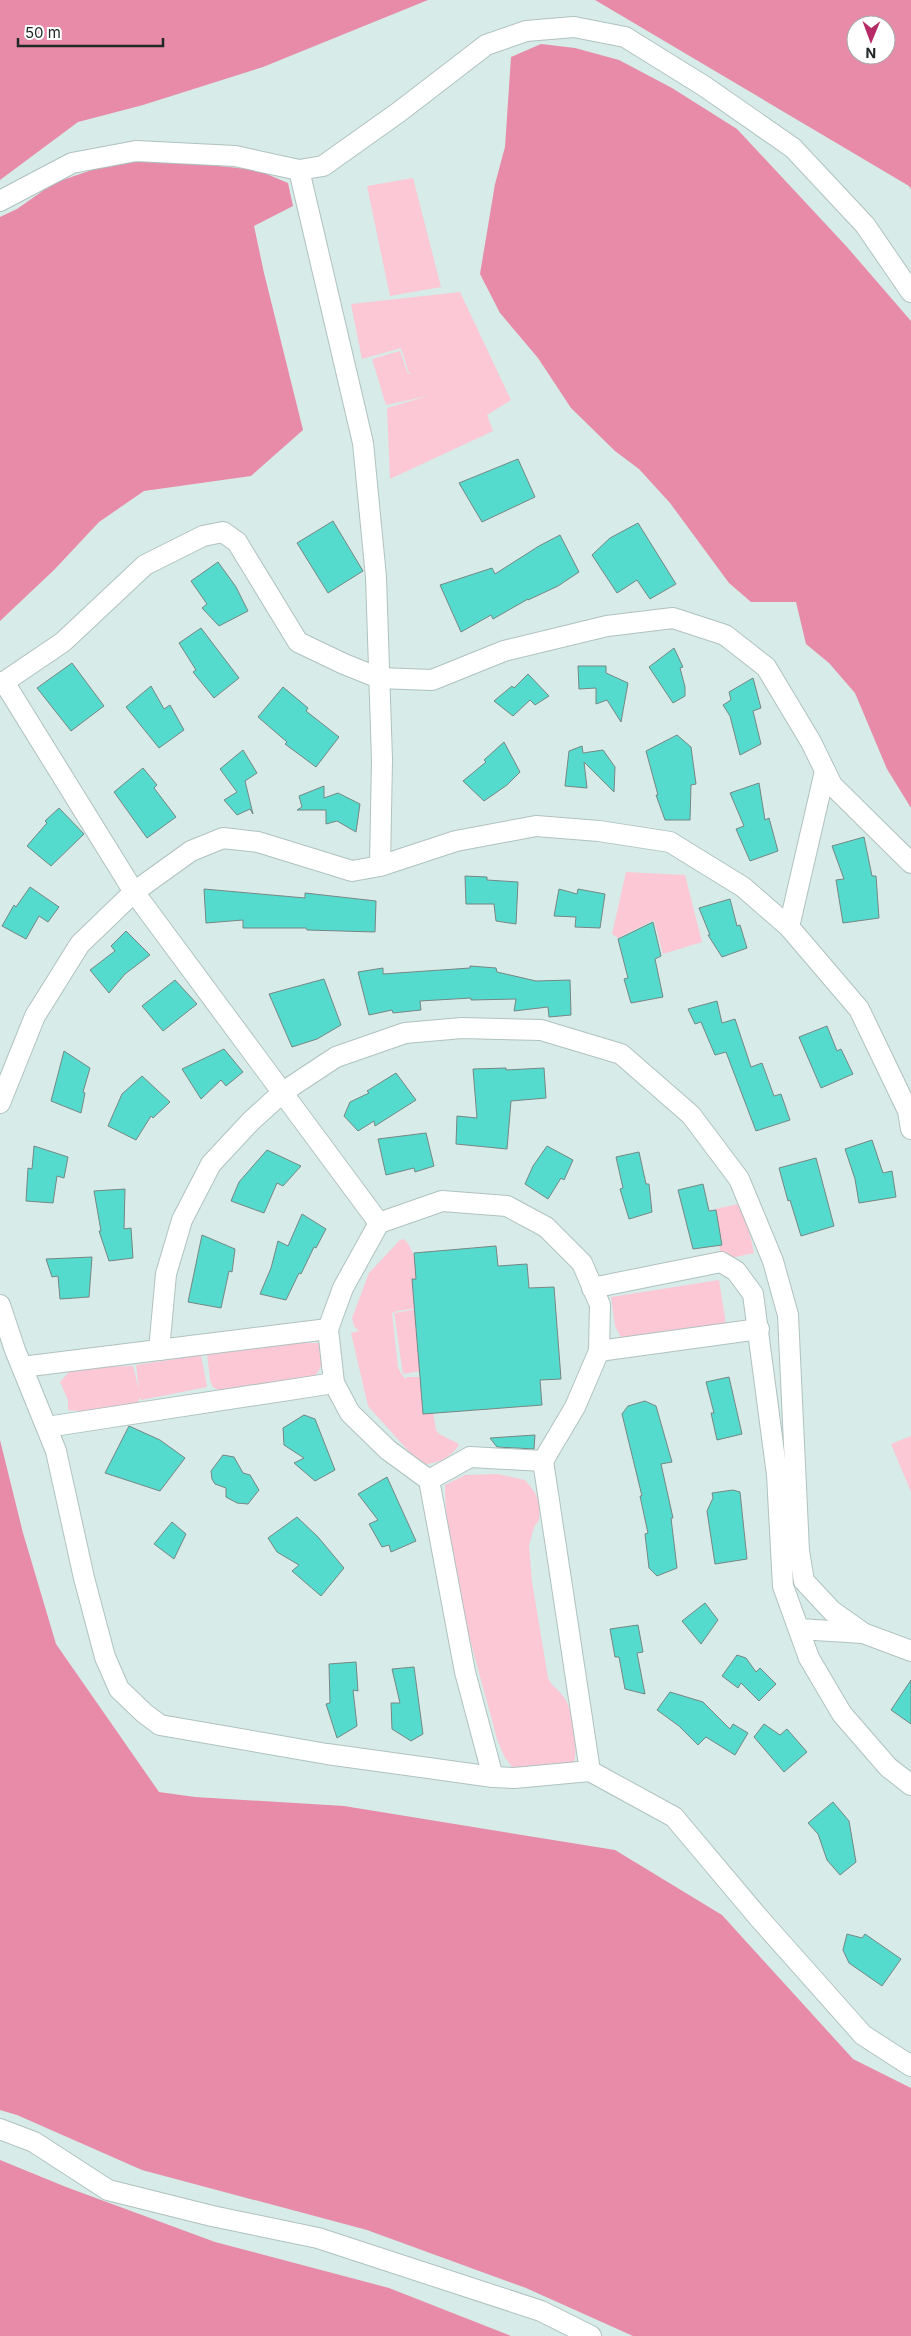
<svg xmlns="http://www.w3.org/2000/svg" width="911" height="2336" font-family="Inter,sans-serif">
  <style>
    .green { fill: #fcc8d6 }
    .forest { fill: #e78ba8; fill-rule: evenodd }
    .building { fill: #55dbce; stroke: #758784 }
    .lines { fill: none; stroke-linecap: round; stroke-linejoin: round }
    .minor-casing { stroke: #afc2bf; stroke-width: 22 }
    .minor { stroke: #fff; stroke-width: 20 }
  </style>
  <rect width="100%" height="100%" fill="#d7ebe8"/>
  <g class="green">
    <path d="M413,178L441,287L390,296L367,186Z"/>
    <path d="M460,292L511,400L487,415L493,431L390,479L387,408L428,396L386,405L372,359L400,351L408,374L412,373H409L401,348L362,359L351,304Z"/>
    <path d="M626,872L685,875L702,942L663,954L654,920L618,938L612,934Z"/>
    <path d="M743,1203L754,1253L722,1260L719,1246L723,1245L715,1209Z"/>
    <path d="M404,1239C420,1255 417,1286 420,1308L397,1311L392,1313L398,1368L405,1379L407,1377H427L436,1430L439,1434L459,1444C451,1459 437,1463 421,1465L368,1406L351,1333L359,1331L354,1326L352,1318L369,1273L400,1240Z"/>
    <path d="M719,1280L727,1331L623,1341L615,1326L611,1297Z"/>
    <path d="M419,1309L427,1370L403,1374L394,1313Z"/>
    <path d="M287,1343H320C324,1358 324,1371 309,1380C300,1385 235,1389 220,1391L213,1387L210,1380L207,1353Z"/>
    <path d="M201,1355L207,1387L141,1400L140,1397L136,1407L93,1412L68,1410V1400L60,1382L69,1372L100,1367L133,1366L139,1390L136,1365Z"/>
    <path d="M911,1436V1492L891,1444Z"/>
    <path d="M498,1474L525,1480L534,1491L540,1504L539,1520L534,1527L529,1545L532,1582L548,1678C552,1687 558,1689 563,1696C574,1710 579,1750 573,1766L493,1777L512,1767L504,1756L497,1739C476,1656 446,1572 445,1485L465,1475Z"/>
  </g>
  <g class="forest">
    <path d="M0,0H428L263,67L143,105L78,122L0,180Z"/>
    <path d="M595,0H911V189L909,186ZM856,25H886V55H856Z"/>
    <path d="M541,44L575,48L619,60L672,88L737,129L847,247L911,321V808L887,769L855,693L829,663L806,644L796,602H751L729,583L670,503L639,469L615,451L571,408L538,358L500,313L480,274L495,184L505,147L511,57Z"/>
    <path d="M165,160L257,170L288,183L293,206L254,226L264,273L303,430L251,476L144,491L99,522L55,569L0,621V217L17,209L54,183L112,163Z"/>
    <path d="M0,1440L23,1533L56,1644L159,1792L195,1797L344,1806L615,1850L722,1915L853,2059L911,2088V2336H633L526,2288L367,2230L142,2170L17,2115L0,2110Z"/>
    <path d="M0,2160L66,2187L215,2242L389,2288L511,2336H0Z"/>
  </g>
  <g class="building">
    <path d="M518,459L535,497L482,522L459,483Z"/>
    <path d="M333,521L363,571L328,593L297,543Z"/>
    <path d="M638,523L676,584L650,599L637,580L617,593L592,555L610,538Z"/>
    <path d="M560,535L579,572L558,586L528,600V599L493,619L491,615L461,632L440,585L492,568L495,574L539,546Z"/>
    <path d="M218,562L236,587L248,611L219,626L202,608L207,604L191,581Z"/>
    <path d="M201,628L239,678L214,698L193,672L196,670L179,643Z"/>
    <path d="M674,648L683,667L680,668L685,687V696L673,703L649,667Z"/>
    <path d="M72,663L104,706L71,731L37,688Z"/>
    <path d="M578,666H606V673L628,683L621,722L607,700L596,704V688L579,689Z"/>
    <path d="M528,674L549,696L535,705L530,700L513,716L494,701L512,686L514,688Z"/>
    <path d="M753,678L761,708L753,711L761,744L740,755L730,716L723,705L731,700L729,692Z"/>
    <path d="M151,686L164,709L170,705L184,730L159,748L126,707Z"/>
    <path d="M283,687L308,708L306,711L339,737L316,767L285,744L287,742L258,717Z"/>
    <path d="M677,735L691,747L696,784L691,785L690,820H665L656,795H658L646,751Z"/>
    <path d="M504,742L520,772L507,785L484,801L463,781L486,762L484,760Z"/>
    <path d="M582,746L583,753L603,750L615,767L614,792L584,762L587,788L565,786L569,751Z"/>
    <path d="M243,750L257,773L245,781L253,814L250,809L237,815L224,800L237,792L220,769Z"/>
    <path d="M143,768L157,785L154,788L176,817L147,838L114,792Z"/>
    <path d="M759,783L765,820L769,818L778,851L750,861L736,829L744,826L730,793Z"/>
    <path d="M324,786V798L338,793L360,804L356,832L337,821L326,824V810H297L302,807L299,796Z"/>
    <path d="M59,808L84,834L51,866L27,846L47,823L45,821Z"/>
    <path d="M864,837L872,876H876L879,918L843,923L836,880L844,879L832,846Z"/>
    <path d="M465,876L487,877V880L518,882L516,924L496,921L494,904H466Z"/>
    <path d="M30,887L59,907L48,922L39,916L26,939L2,926L14,905L16,907Z"/>
    <path d="M204,889L305,898V893L376,901L375,932L307,930L306,928H243V920L206,923Z"/>
    <path d="M559,889L577,894L578,889L605,894L600,928L575,927L576,917L554,916Z"/>
    <path d="M730,899L737,926L740,925L747,948L722,957L708,935H710L699,908Z"/>
    <path d="M653,922L661,956L655,959L663,997L631,1003L624,979L628,978L618,939Z"/>
    <path d="M126,931L150,955L125,974L109,993L90,970L115,951L111,946Z"/>
    <path d="M470,966L496,968L497,972L536,981L570,980L571,1015L549,1017L548,1007L514,1011L516,999L471,1000V998L420,1001L421,1010L393,1013L392,1010L369,1015L358,972L383,968V974L470,968Z"/>
    <path d="M324,979L341,1025L317,1039L292,1047L269,994Z"/>
    <path d="M175,980L197,1004L163,1031L142,1006Z"/>
    <path d="M717,1001L722,1023L735,1019L751,1067L762,1063L774,1096L781,1094L790,1120L756,1131L726,1052L715,1055L701,1022L695,1024L688,1009Z"/>
    <path d="M827,1026L837,1051L841,1049L853,1074L821,1088L799,1037Z"/>
    <path d="M224,1049L243,1072L226,1086L221,1080L201,1099L182,1069Z"/>
    <path d="M64,1051L90,1068L83,1092L85,1093L81,1113L51,1101Z"/>
    <path d="M506,1068V1070L544,1068L546,1098L511,1101L507,1149L456,1144L457,1116L477,1118L473,1069Z"/>
    <path d="M396,1073L416,1100L375,1126L374,1121L358,1131L344,1116L350,1102L369,1093L367,1091Z"/>
    <path d="M142,1076L170,1102L153,1118L151,1116L136,1140L108,1126L122,1094Z"/>
    <path d="M426,1133L434,1166L415,1172L414,1168L386,1175L378,1139Z"/>
    <path d="M872,1140L883,1173L892,1171L896,1197L859,1203L855,1179L845,1149Z"/>
    <path d="M34,1146L68,1157L64,1178L57,1176L53,1203L26,1201L28,1168L32,1169Z"/>
    <path d="M547,1146L573,1160L564,1180L561,1178L548,1199L525,1184L533,1166Z"/>
    <path d="M267,1150L301,1166L283,1186L277,1183L264,1213L231,1201L239,1182Z"/>
    <path d="M639,1152L646,1184H649L652,1212L629,1219L620,1189L623,1188L616,1157Z"/>
    <path d="M816,1158L834,1226L801,1236L790,1200L788,1201L779,1168Z"/>
    <path d="M703,1184L709,1211L716,1210L722,1245L693,1249L678,1190Z"/>
    <path d="M125,1189L124,1229L131,1228L133,1258L109,1261L99,1231H101L94,1191Z"/>
    <path d="M302,1214L326,1229L316,1248L314,1247L301,1274L299,1273L286,1300L260,1294L271,1268L278,1241L288,1246Z"/>
    <path d="M202,1235L235,1249L232,1272L229,1271L221,1308L188,1302Z"/>
    <path d="M496,1246L498,1266L527,1264L529,1288L554,1287L561,1379L540,1380L542,1405L423,1414L412,1279H416L414,1253Z"/>
    <path d="M92,1257L89,1297L60,1299L58,1276L52,1277L46,1259Z"/>
    <path d="M729,1377L742,1434L717,1440L711,1413H714L706,1382Z"/>
    <path d="M645,1401L656,1406L672,1462L661,1464L673,1518H671L677,1568L657,1576L649,1568L645,1534L648,1533L640,1496H642L622,1414L628,1406Z"/>
    <path d="M304,1415L315,1419L335,1470L315,1481L294,1463L304,1458L284,1445L283,1428Z"/>
    <path d="M129,1426L160,1440L185,1458L160,1491L105,1473Z"/>
    <path d="M535,1435L534,1449L497,1447L490,1438Z"/>
    <path d="M223,1455L234,1457L243,1473L250,1475L259,1490L248,1504L237,1503L226,1497V1488L215,1484L212,1479L211,1471Z"/>
    <path d="M387,1477L416,1541L391,1552L389,1545L382,1547L369,1524L378,1520L358,1494Z"/>
    <path d="M733,1490L740,1492L747,1559L715,1564L707,1511L713,1498L712,1493Z"/>
    <path d="M297,1517L318,1537L344,1568L321,1596L292,1571L299,1565L277,1552L268,1538Z"/>
    <path d="M172,1522L186,1534L174,1559L154,1544Z"/>
    <path d="M705,1603L718,1620L701,1644L682,1621Z"/>
    <path d="M638,1625L643,1652L637,1653L645,1694L625,1689L619,1657H615L610,1629Z"/>
    <path d="M737,1655L746,1658L756,1672L760,1668L776,1684L759,1701L741,1683L738,1688L722,1676Z"/>
    <path d="M356,1662L358,1691L353,1690L357,1726L337,1738L326,1704L330,1703L329,1664Z"/>
    <path d="M414,1667L423,1734L411,1741L392,1729L391,1703H400L392,1669Z"/>
    <path d="M911,1680V1724L891,1710Z"/>
    <path d="M670,1692L703,1702L730,1729L733,1724L748,1733L735,1755L706,1737L698,1745L679,1726L657,1710Z"/>
    <path d="M764,1724L780,1735L787,1729L807,1752L784,1772L754,1737Z"/>
    <path d="M833,1802L849,1821L856,1862L840,1875L827,1860L818,1834L808,1823Z"/>
    <path d="M847,1934L862,1938L865,1934L901,1959L882,1986L849,1963L843,1950Z"/>
  </g>
  <g class="lines">
    <g class="minor-casing">
      <g id="minor">
        <path d="M299,170L363,443L376,577L382,760L380,866"/>
        <path d="M0,201L72,163L136,151L235,156L299,170L323,166L399,112L486,45L526,31L574,27L625,37L704,86L793,148L865,225L911,292"/>
        <path d="M0,682H4L63,642L145,565L203,536L223,532L237,542L298,642L344,664L379,678L432,680L504,651L607,626L673,618L725,635L766,667L811,742L832,785L911,863"/>
        <path d="M4,682L134,892L379,1223"/>
        <path d="M789,927L825,771"/>
        <path d="M0,1103L35,1016L80,944L134,892L191,851L223,838L258,842L352,871L380,866L456,841L536,826L599,831L670,842L743,887L789,927L859,1009L908,1111L911,1129"/>
        <path d="M442,1201L507,1206L546,1227L582,1263L600,1305L599,1351L575,1407L543,1461L470,1457L429,1480L388,1450L350,1413L334,1383L328,1329L343,1288L379,1223Z"/>
        <path d="M592,1288L721,1262L736,1271L753,1294L777,1475L783,1586L809,1658L842,1714L888,1767L911,1785"/>
        <path d="M0,1305L15,1350L56,1451L84,1578L105,1657L119,1689L144,1713L160,1725L327,1754L493,1777L514,1778L590,1771L674,1817L759,1918L863,2035L911,2066"/>
        <path d="M159,1350L166,1274L182,1220L211,1164L251,1121L283,1092L336,1057L405,1033L462,1028L541,1030L621,1054L691,1115L739,1179L773,1261L788,1315L799,1551L804,1581L832,1611L863,1633L911,1651"/>
        <path d="M599,1351L759,1329"/>
        <path d="M22,1367L328,1329"/>
        <path d="M47,1427L334,1383"/>
        <path d="M543,1461L590,1771"/>
        <path d="M429,1480L465,1672L493,1777"/>
        <path d="M799,1629L863,1633"/>
        <path d="M0,2129L34,2142L108,2190L212,2216L318,2238L541,2311L591,2336"/>
      </g>
    </g>
    <use href="#minor" class="minor"/>
  </g>
  <g transform="translate(871 40) rotate(181)"><circle r="24" fill="#ffffff" stroke="#a6a9a9"/>
  <path d="M0-4L9 19L0 12L-9 19Z" fill="#b62b66"/>
  <text y="-8" font-size="14" font-weight="bold" text-anchor="middle" fill="#212827">N</text>
  </g>
  <path d="M18 38v8h145v-8" fill="none" stroke="#212827" stroke-width="2.5"/>
  <text x="25" y="38" font-size="15" fill="#212827" stroke="#ffffff" stroke-width="4" paint-order="stroke">50 m</text>
</svg>
